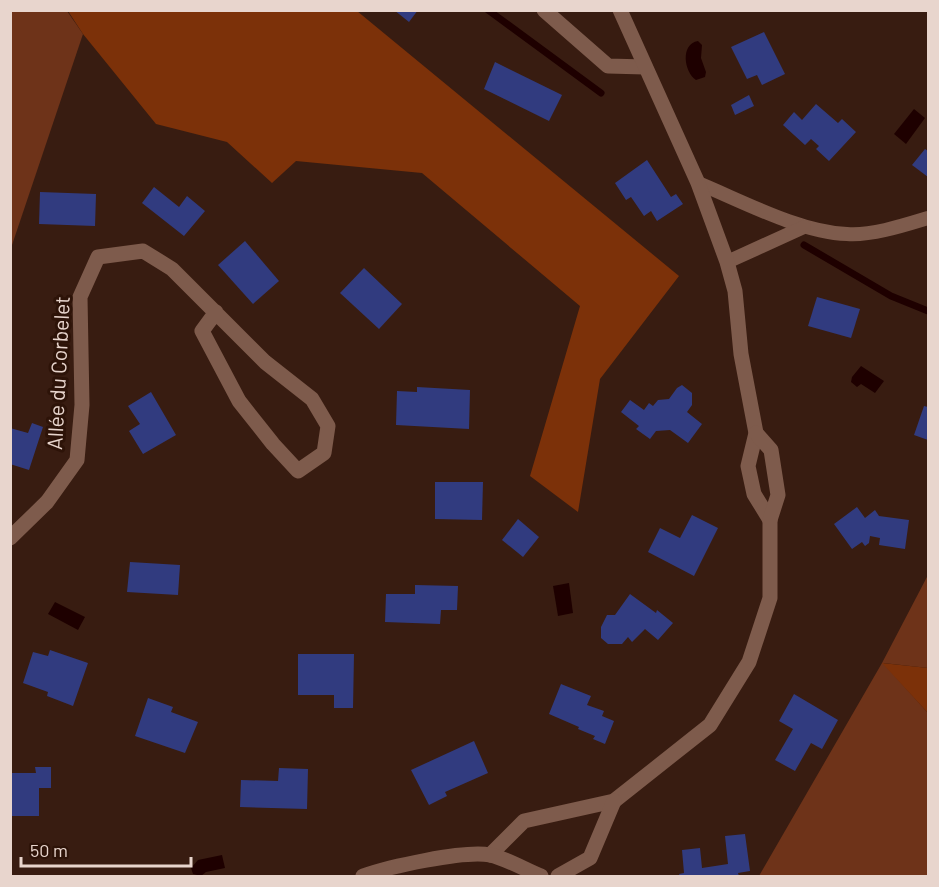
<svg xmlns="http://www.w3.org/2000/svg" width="939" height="887" font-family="Barlow,sans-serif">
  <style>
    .green { fill: #6e3319 }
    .forest { fill: #7c3109 }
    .water { fill: #1e0000 }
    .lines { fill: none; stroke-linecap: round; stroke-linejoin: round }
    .stream { stroke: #1e0000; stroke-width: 7 }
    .building { fill: #313b7f }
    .lane { stroke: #7e5b4c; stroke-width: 14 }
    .street { stroke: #7e5b4c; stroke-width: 15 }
    .labels { text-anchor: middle; stroke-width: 6; stroke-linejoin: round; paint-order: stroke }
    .street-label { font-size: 21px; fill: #e8d5cd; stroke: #2d1308 }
  </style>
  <rect width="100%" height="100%" fill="#381c11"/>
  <g class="green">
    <path d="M11,11H67L83,34L11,248Z"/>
    <path d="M928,575V668L883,663L928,713V876H759L882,663Z"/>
  </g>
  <g class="forest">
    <path d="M68,11H357L679,276L600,379L578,512L530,476L580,306L422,173L296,161L272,183L227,142L156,124L83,34Z"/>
    <path d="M882,663L928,668V713Z"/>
  </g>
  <g class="water">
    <path d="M698,41L702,45L701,58L706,72L705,77L696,80C684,72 680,44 698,41Z"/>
    <path d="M914,109L925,118L906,144L894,134Z"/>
    <path d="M861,366L884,381L875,393L861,384L857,387L851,382L852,377Z"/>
    <path d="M569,583L573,613L558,616L553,586Z"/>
    <path d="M55,602L85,617L78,630L48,614Z"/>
    <path d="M222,855L225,868L206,872L201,876L193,874L191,868L198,860Z"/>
  </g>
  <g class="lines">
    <g class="stream">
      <path d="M488,10L601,93"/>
      <path d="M804,245L891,296L928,311"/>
    </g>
  </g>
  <g class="building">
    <path d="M394,10H418L409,22Z"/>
    <path d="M764,32L785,74L762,85L757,75L747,79L731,47Z"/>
    <path d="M495,62L562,95L549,121L484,89Z"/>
    <path d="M749,95L754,106L735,115L731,105Z"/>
    <path d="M816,104L838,123L842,119L856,132L829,161L816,149L819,146L811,139L805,145L783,125L794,112L802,120Z"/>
    <path d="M925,149L928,151V177L912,165Z"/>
    <path d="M647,160L671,197L676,194L683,204L657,221L651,211L644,216L631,197L626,200L615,183Z"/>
    <path d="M154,187L179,207L187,196L205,211L184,236L142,203Z"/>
    <path d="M40,192L96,194L95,226L39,224Z"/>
    <path d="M245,241L279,281L253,304L218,265Z"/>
    <path d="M364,268L402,304L379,329L340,293Z"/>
    <path d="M817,297L860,309L851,338L808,326Z"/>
    <path d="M682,385L692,393V405L687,412L702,424L688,443L670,430L656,431L650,439L636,429L639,426L621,412L630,400L644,410L649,403L653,406L658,400L669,399L677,388Z"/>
    <path d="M417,387L470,390L469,429L396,425L397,391L417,392Z"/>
    <path d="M151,392L176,435L143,454L129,431L140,424L128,406Z"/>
    <path d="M924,406L928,407V440L914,435Z"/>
    <path d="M32,423L43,427L29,470L10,464V428L28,433Z"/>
    <path d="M435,482H483L482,520L435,519Z"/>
    <path d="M857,507L865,518L875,510L879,516L909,520L905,549L879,545L880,538L870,536L869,543L865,546L862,542L852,549L834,524Z"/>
    <path d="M692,515L718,528L694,576L648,552L660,528L680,538Z"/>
    <path d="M518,519L539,537L523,557L502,540Z"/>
    <path d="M130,562L180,565L178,595L127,592Z"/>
    <path d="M415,585L458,586L457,610H441L440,624L385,622L386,594H415Z"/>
    <path d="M630,594L656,613L657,610L673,623L658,640L645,629L632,642L628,637L622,644H608L601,638V627L607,615H615Z"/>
    <path d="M50,650L88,663L73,706L47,696L48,692L23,683L33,652L48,656Z"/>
    <path d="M298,654H354L353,708H334V695H298Z"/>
    <path d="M561,684L591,696L587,705L604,711L602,716L614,721L605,744L593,739L595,736L578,729L579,727L549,714Z"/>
    <path d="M794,694L838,720L822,749L811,743L795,771L775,760L793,729L779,721Z"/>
    <path d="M148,698L173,707L171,712L198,722L185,753L135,736Z"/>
    <path d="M474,741L488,773L445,792L447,796L429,805L411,770Z"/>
    <path d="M35,767H51V788H39V816H11L10,773H36Z"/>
    <path d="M279,768L308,769L307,809L240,807L241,780L278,781Z"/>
    <path d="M745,834L750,871L738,873L739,876H680L679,874L684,873L682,850L700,848L702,868L728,864L725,836Z"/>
  </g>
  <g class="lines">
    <g class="lane">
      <path d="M698,183C742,201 799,232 847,234C871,236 905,225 928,218"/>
      <path d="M727,262L804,227"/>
    </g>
    <g class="street">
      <path d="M544,10L608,66L645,67"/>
      <path d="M620,10L698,183L727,262L735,291L741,354L756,433L748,466L754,494L770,520"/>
      <path d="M10,538L47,502L77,460L82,405L80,297L98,257L143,251L172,269L265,362L312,399L328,426L324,453L298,471L273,444L239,401L202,331L216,312"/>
      <path d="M490,855L524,821L614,801L710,725L749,662L770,598V520L778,495L771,450L756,433"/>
      <path d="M363,876C388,867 464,850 490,855C503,857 528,871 541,876"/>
      <path d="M558,876L590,858L614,801"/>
    </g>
  </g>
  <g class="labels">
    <g class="street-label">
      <text transform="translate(59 373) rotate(-87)" y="7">Allée du Corbelet</text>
    </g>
  </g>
  <rect width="939" height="887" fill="none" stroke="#e8d5cd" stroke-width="24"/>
  <path d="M21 857v9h170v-9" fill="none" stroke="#e8d5cd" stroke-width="3"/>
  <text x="30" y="857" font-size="18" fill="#e8d5cd" stroke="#2d1308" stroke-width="4.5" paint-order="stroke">50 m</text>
</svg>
